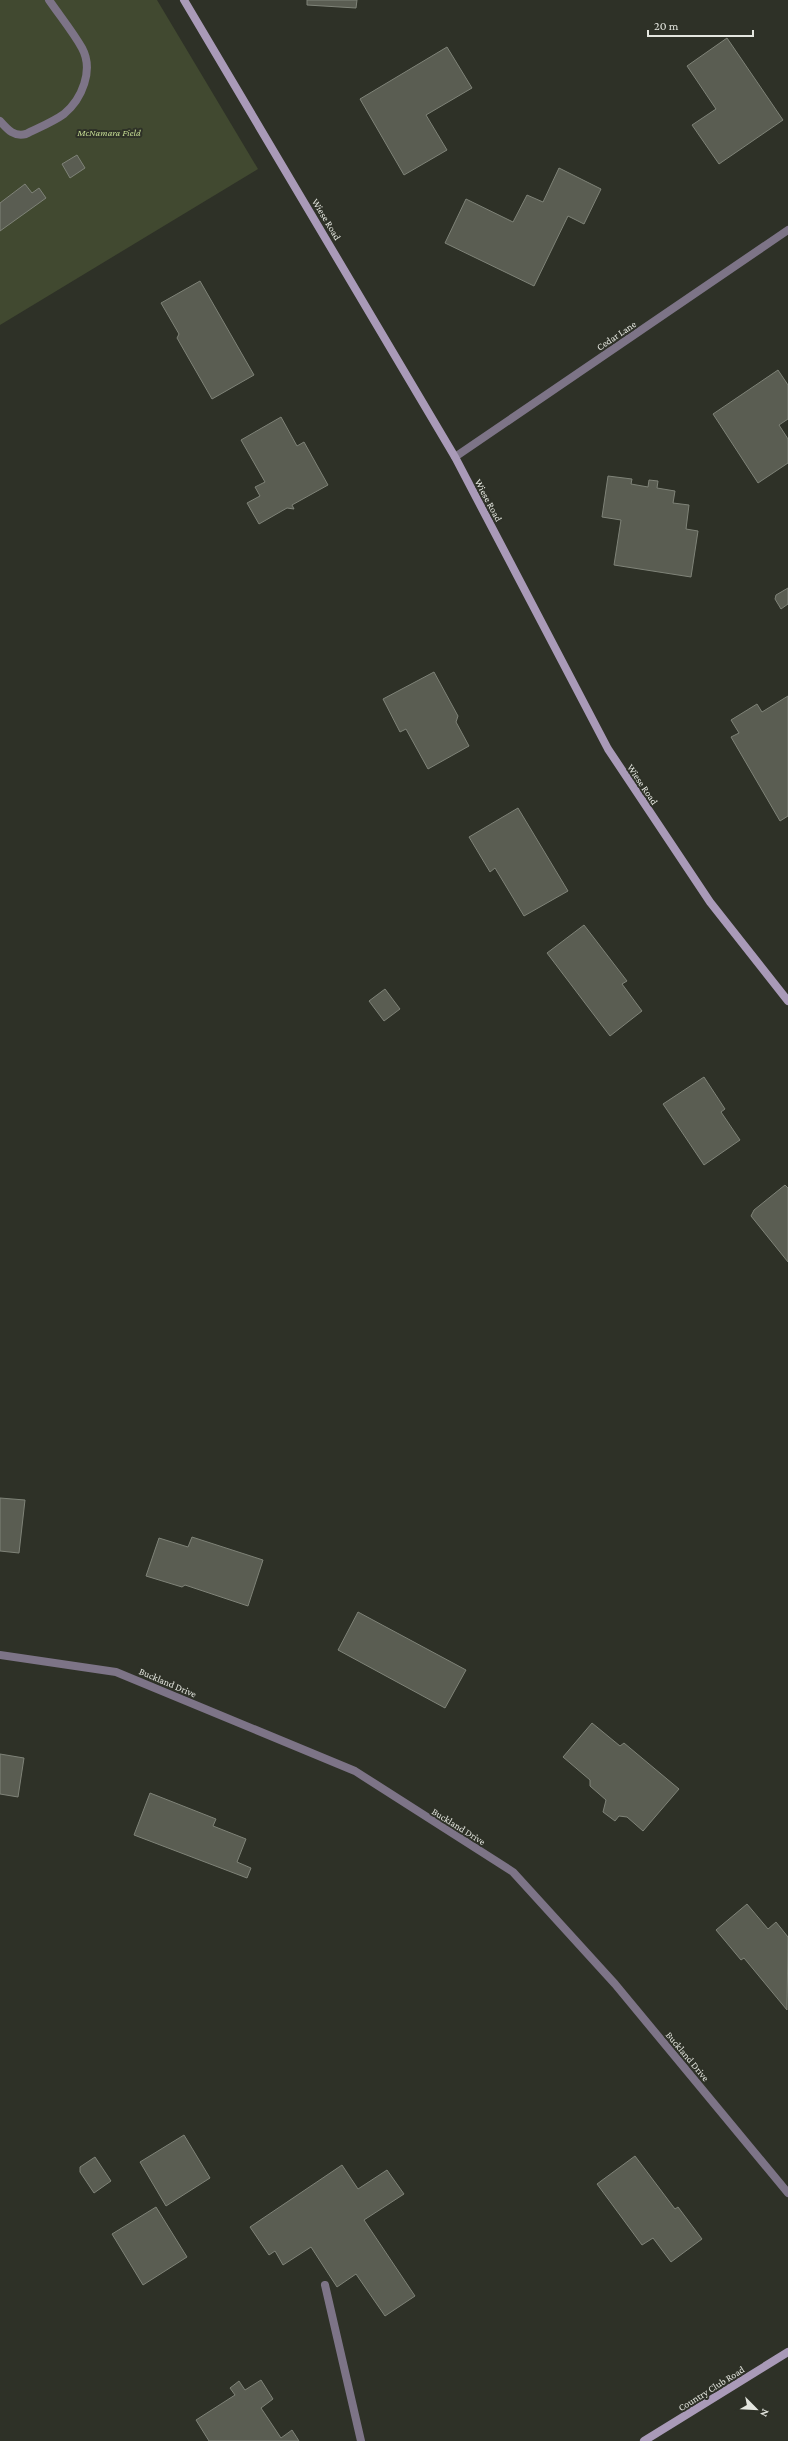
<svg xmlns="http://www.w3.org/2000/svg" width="788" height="2441" font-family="'Crimson Pro',serif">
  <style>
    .green { fill: #414930 }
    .building { fill: #5a5d52; stroke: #7f8378 }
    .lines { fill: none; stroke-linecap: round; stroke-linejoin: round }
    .lane { stroke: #7d7487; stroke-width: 8 }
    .street { stroke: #7d7487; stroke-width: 8 }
    .secondary { stroke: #a99ab8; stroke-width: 8 }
    .labels { text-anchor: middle; stroke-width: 4; stroke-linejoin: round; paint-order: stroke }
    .park-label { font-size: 10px; font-style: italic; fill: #c3da92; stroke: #2e3127 }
    .street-label { font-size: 10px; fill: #e4e6df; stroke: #2e3127 }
  </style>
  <rect width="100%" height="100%" fill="#2e3127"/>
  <path class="green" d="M0,0H157L258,169L0,325Z"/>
  <g class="building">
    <path d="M307,0H357L356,8L307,5Z"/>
    <path d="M727,38L783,120L719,164L692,125L716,109L687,66Z"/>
    <path d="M447,47L472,88L426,115L447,150L404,175L360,99Z"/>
    <path d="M77,155L85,168L70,178L62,164Z"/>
    <path d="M559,168L601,189L584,224L568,216L534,286L445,243L466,199L513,222L527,195L543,202Z"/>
    <path d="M25,184L32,193L39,188L46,198L0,231V203Z"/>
    <path d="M200,281L254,375L212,399L177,338L179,334L161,303Z"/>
    <path d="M778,370L788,385V419L779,425L788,439V463L758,483L713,414Z"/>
    <path d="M281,417L297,446L304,442L328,485L292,505L294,509L287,508L259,524L247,503L260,496L255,487L265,482L241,440Z"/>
    <path d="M608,476L632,479L631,484L648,487L649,480L658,481L657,488L675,491L673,503L689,505L686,529L698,531L691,577L614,565L621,520L602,517Z"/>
    <path d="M788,588V604L781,609L775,599L776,595Z"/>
    <path d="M434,672L458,716L456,722L469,746L428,769L406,729L400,732L383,699Z"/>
    <path d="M788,696V816L780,821L731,737L739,733L731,720L757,704L762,712Z"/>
    <path d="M518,808L568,891L524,916L495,868L490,872L469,837Z"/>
    <path d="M584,925L627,981L622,984L642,1011L610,1036L547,953Z"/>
    <path d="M385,989L400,1009L384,1021L369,1001Z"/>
    <path d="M704,1077L725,1109L721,1112L740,1140L704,1165L663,1104Z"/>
    <path d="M785,1185L788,1188V1262L751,1216L754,1210Z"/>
    <path d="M0,1498L25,1500L19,1553L0,1551Z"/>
    <path d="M192,1537L263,1560L248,1606L185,1585L182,1587L146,1576L159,1538L188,1547Z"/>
    <path d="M358,1612L466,1670L445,1708L338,1650Z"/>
    <path d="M592,1723L620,1746L624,1743L679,1789L643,1831L627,1817L619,1816L615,1821L603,1812L606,1800L590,1786V1780L563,1757Z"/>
    <path d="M0,1754L24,1758L18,1797L0,1794Z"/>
    <path d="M150,1793L216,1819L213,1826L246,1839L237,1862L251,1868L247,1878L134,1835Z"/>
    <path d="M747,1904L768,1929L776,1922L788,1937L787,2010L744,1958L741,1960L716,1930Z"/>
    <path d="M184,2135L210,2178L166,2206L140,2162Z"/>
    <path d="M635,2156L675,2209L678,2207L702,2239L671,2262L653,2238L642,2245L597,2184Z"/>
    <path d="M95,2157L111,2181L94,2193L80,2172V2167Z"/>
    <path d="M342,2165L358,2189L387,2170L404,2194L364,2220L415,2296L385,2316L356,2274L337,2287L311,2247L283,2265L275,2251L269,2255L250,2227Z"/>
    <path d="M156,2207L187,2257L143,2285L112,2234Z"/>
    <path d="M261,2380L273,2399L261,2408L281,2438L292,2430L299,2441H209L196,2420L235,2395L230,2388L239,2381L245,2390Z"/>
  </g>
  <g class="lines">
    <g class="lane">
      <path d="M0,121C8,130 14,137 26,134C38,128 53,122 64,114C82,99 94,70 82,48C73,32 60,16 49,0"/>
      <path d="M325,2285L361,2441"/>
    </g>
    <g class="street">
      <path d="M455,457L788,230"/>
      <path d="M0,1655L116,1672L355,1771L513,1872L615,1984L788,2193"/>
    </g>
    <g class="secondary">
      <path d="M184,0L455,457L608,749L710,902L788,1001"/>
      <path d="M644,2441L788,2352"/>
    </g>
  </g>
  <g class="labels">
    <g class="park-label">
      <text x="109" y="136">McNamara Field</text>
    </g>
    <g class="street-label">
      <text transform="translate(327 219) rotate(59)" y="4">Wiese Road</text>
      <text transform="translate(616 335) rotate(-34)" y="4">Cedar Lane</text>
      <text transform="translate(489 500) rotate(62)" y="4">Wiese Road</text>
      <text transform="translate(643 784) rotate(56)" y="4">Wiese Road</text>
      <text transform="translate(168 1682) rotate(23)" y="4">Buckland Drive</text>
      <text transform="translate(459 1826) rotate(32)" y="4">Buckland Drive</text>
      <text transform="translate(688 2056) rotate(50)" y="4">Buckland Drive</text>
      <text transform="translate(711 2388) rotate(-32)" y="4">Country Club Road</text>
    </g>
  </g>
  <g transform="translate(756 2409) rotate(114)" stroke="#2e3127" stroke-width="3" paint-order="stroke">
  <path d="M0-3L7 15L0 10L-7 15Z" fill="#e4e6df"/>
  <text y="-6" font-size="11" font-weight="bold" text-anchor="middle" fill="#e4e6df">N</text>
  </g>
  <path d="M648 30v6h105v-6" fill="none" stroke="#e4e6df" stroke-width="2"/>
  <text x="654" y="30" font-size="12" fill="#e4e6df" stroke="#2e3127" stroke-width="3" paint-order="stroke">20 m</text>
</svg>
